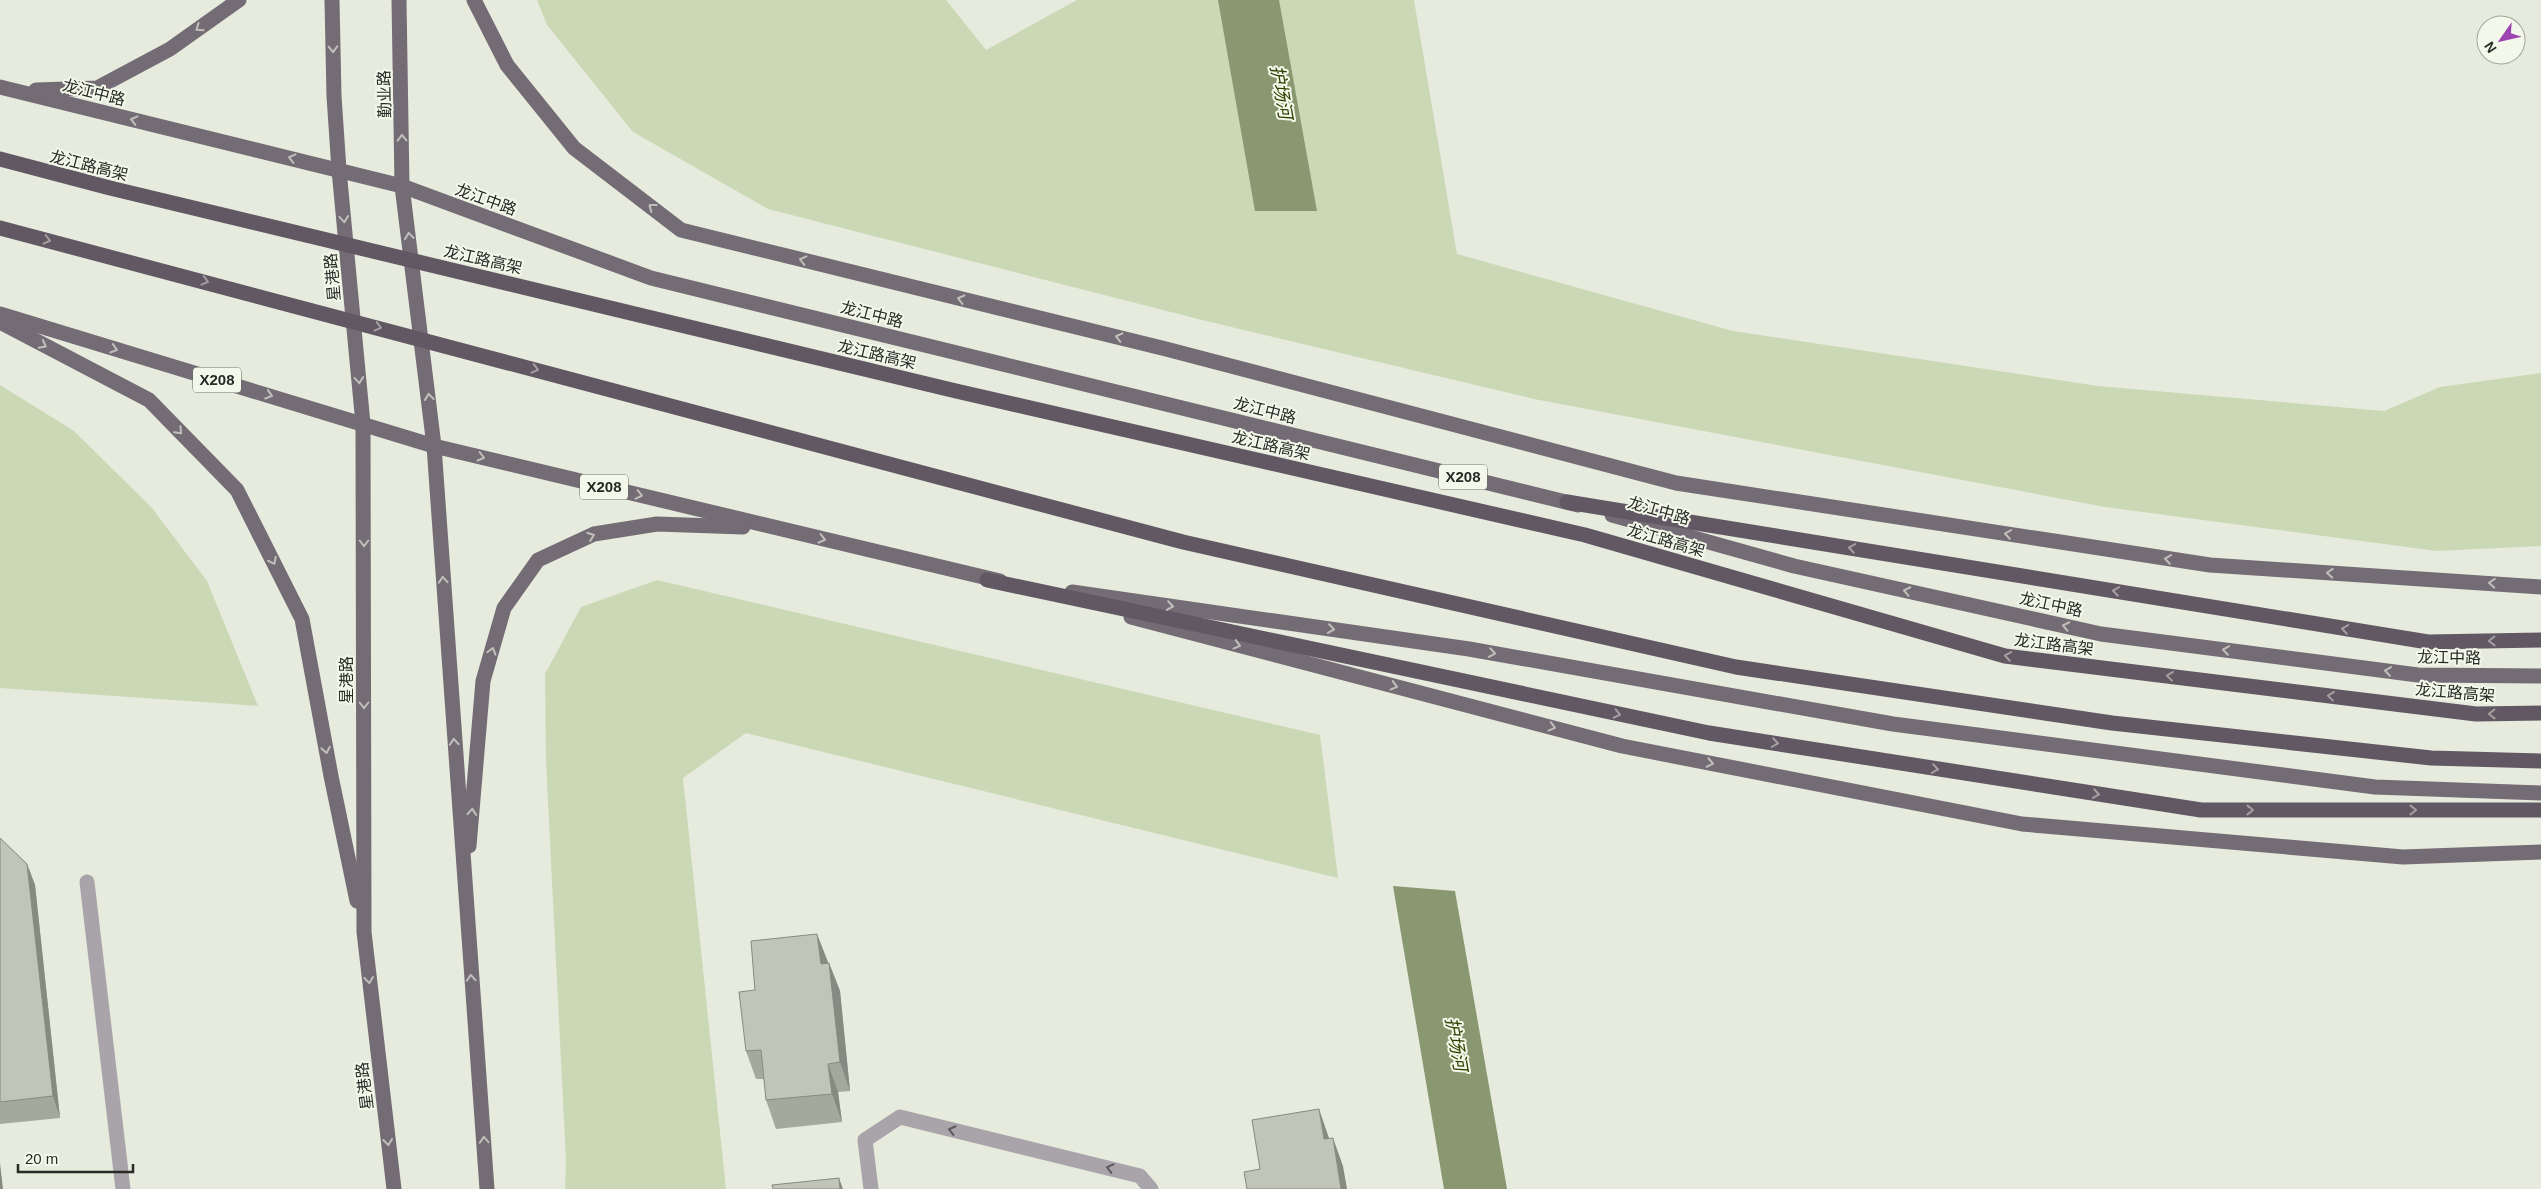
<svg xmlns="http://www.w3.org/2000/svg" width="2541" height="1189" font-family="Arial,'Noto Sans SC',sans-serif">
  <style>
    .green { fill: #cbd8b6 }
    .water { fill: #8a9871 }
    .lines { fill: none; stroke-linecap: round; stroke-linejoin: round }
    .minor { stroke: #a9a4aa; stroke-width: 15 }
    .major { stroke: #746c75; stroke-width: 15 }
    .highway { stroke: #615863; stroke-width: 15 }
    .wall { fill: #a5a99d }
    .shaded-wall { fill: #868a80 }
    .building { fill: #c0c5b7; stroke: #868a80 }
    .oneway { stroke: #c0c0bb }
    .oneway2 { stroke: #a3a0a0 }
    .oneway3 { stroke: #5c5b5a }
    .labels { text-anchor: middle; stroke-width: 4; stroke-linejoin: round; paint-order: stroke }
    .shield { fill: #f3f8ea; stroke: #656860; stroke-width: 1 }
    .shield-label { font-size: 15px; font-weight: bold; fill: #282a25 }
    .street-label { font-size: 16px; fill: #282a25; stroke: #f3f8ea }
    .water-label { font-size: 18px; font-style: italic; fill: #314100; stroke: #f3f8ea }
  </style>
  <rect width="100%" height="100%" fill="#e6ebdd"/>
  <g class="green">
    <path d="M537,0H946L986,50L1077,0H1414L1457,254L1733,331L2098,386L2384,411L2440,387L2541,373V546L2437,551L2105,507L1534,399L1202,320L768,209L633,132L547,25Z"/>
    <path d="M0,385L74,431L152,508L207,581L258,706L0,688Z"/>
    <path d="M657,580L1320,735L1338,878L746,733L683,778L726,1189H565L566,1161L546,762L545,674L581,607Z"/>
  </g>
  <g class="water">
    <path d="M1218,0H1279L1317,211H1255Z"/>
    <path d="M1393,886L1455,891L1507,1189H1444Z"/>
  </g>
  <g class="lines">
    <g class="minor">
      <path d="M87,882L123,1189"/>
      <path d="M871,1189L865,1140L900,1117L1140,1176L1151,1189"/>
    </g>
    <g class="major">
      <path d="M332,0L334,96L339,170L363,424L364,932L394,1189"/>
      <path d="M399,0L402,186L434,446L487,1189"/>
      <path d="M474,0L507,65L574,148L681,230L1166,349L1676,483L2210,565L2541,587"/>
      <path d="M0,87L402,186L651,278L1578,505"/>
      <path d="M36,90L97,88L170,49L239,0"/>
      <path d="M0,314L434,446L1000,581"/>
      <path d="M0,322L149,400L237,490L302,619L331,776L357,901"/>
      <path d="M1612,515L1794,566L2101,634L2418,675L2541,676"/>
      <path d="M1072,592L1469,649L1893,724L2375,787L2541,793"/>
      <path d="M1131,617L1622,746L2022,824L2403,857L2541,852"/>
      <path d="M469,846L483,681L504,608L538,560L594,534L657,524L743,527"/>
    </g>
    <g class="highway">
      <path d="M0,159L110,188L956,391L1585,535L2005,656L2476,714L2541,713"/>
      <path d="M0,228L1183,542L1736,667L2112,723L2431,758L2541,761"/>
      <path d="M1567,502L2428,642L2541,640"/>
      <path d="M987,580L1709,733L2201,810H2541"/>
    </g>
  </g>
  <g class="wall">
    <path d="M0,838L27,864L35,885L60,1118L0,1124Z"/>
    <path d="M828,962V963H829L840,991L850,1091L838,1092L842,1122L776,1129L766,1100L764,1079H756L746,1051L755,990Z"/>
  </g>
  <g class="shaded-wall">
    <path d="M27,864L35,885L60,1118L53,1096Z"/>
    <path d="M817,934L828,962L831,992L821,964Z"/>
    <path d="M829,963L840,991L850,1091L840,1062Z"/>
    <path d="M828,1064L838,1092L842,1122L832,1094Z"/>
    <path d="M1319,1109L1329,1138L1334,1168L1324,1139Z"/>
    <path d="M1333,1138L1343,1166L1347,1189H1341Z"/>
    <path d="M0,1163L3,1189H0Z"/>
    <path d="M839,1178L843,1189H840Z"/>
  </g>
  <g class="building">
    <path d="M0,838L27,864L53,1096L0,1102Z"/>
    <path d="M817,934L821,964L829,963L840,1062L828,1064L832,1094L766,1100L761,1050L746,1051L739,992L755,990L751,941Z"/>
    <path d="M1319,1109L1324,1139L1333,1138L1341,1189H1247L1244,1172L1260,1169L1252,1120Z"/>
    <path d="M839,1178L840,1189H773L772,1185Z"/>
  </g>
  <defs><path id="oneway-chevron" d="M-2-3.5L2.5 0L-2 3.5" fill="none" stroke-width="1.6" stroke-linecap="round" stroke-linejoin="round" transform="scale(1.25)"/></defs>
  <g class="oneway">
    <use href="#oneway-chevron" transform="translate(199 28) rotate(145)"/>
    <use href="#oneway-chevron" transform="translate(333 49) rotate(89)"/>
    <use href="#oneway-chevron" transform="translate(134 120) rotate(-166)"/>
    <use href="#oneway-chevron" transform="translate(402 138) rotate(-91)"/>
    <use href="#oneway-chevron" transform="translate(292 158) rotate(-166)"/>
    <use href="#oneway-chevron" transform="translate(652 207) rotate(-143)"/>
    <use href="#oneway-chevron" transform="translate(344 219) rotate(85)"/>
    <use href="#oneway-chevron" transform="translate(409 236) rotate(-97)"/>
    <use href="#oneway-chevron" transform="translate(803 260) rotate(-166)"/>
    <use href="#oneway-chevron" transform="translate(961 299) rotate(-166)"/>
    <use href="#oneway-chevron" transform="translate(1119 337) rotate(-166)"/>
    <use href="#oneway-chevron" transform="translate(43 345) rotate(28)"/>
    <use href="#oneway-chevron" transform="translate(114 349) rotate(17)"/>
    <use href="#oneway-chevron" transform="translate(359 380) rotate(85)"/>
    <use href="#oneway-chevron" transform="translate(269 395) rotate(17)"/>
    <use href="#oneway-chevron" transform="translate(429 397) rotate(-96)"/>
    <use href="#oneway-chevron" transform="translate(179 431) rotate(46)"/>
    <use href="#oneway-chevron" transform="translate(481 457) rotate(14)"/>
    <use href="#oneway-chevron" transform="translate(639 495) rotate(14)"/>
    <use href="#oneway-chevron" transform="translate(2008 534) rotate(-171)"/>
    <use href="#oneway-chevron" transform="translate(591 536) rotate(-20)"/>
    <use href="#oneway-chevron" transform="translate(822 539) rotate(14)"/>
    <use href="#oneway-chevron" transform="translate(364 543) rotate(90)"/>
    <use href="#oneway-chevron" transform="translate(2168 559) rotate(-171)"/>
    <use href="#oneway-chevron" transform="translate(273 561) rotate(63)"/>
    <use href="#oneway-chevron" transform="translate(2330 573) rotate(-176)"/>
    <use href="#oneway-chevron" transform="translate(443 580) rotate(-94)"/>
    <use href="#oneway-chevron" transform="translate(2492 583) rotate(-176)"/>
    <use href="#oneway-chevron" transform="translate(1907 591) rotate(-168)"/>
    <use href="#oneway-chevron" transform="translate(1170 606) rotate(8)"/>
    <use href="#oneway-chevron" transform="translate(2066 626) rotate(-168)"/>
    <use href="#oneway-chevron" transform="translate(1331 629) rotate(8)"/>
    <use href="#oneway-chevron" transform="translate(1237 645) rotate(15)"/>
    <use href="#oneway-chevron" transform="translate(2226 650) rotate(-172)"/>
    <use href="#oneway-chevron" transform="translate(492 651) rotate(-74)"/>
    <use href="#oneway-chevron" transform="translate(1492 653) rotate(10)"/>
    <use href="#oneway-chevron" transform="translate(2388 671) rotate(-172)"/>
    <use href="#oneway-chevron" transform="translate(1394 686) rotate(15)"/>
    <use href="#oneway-chevron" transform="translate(364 705) rotate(90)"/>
    <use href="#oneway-chevron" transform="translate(1552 727) rotate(15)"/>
    <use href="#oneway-chevron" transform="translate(454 742) rotate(-94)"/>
    <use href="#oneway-chevron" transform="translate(326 750) rotate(80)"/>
    <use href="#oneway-chevron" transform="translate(1710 763) rotate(11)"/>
    <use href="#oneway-chevron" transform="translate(472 812) rotate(-85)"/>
    <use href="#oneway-chevron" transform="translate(471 978) rotate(-94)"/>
    <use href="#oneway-chevron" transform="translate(369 980) rotate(83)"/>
    <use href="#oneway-chevron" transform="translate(484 1140) rotate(-94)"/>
    <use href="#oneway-chevron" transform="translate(388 1142) rotate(83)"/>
  </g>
  <g class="oneway2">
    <use href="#oneway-chevron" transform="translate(47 240) rotate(14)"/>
    <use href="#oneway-chevron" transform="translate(205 281) rotate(15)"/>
    <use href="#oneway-chevron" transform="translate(378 327) rotate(15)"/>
    <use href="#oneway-chevron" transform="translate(535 369) rotate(15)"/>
    <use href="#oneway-chevron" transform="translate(1852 548) rotate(-171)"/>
    <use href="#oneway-chevron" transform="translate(2116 591) rotate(-171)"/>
    <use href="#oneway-chevron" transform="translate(2345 629) rotate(-171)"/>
    <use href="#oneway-chevron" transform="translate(2492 641) rotate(179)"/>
    <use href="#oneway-chevron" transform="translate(2008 656) rotate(-170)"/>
    <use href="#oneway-chevron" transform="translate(2170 676) rotate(-173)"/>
    <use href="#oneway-chevron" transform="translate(2331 696) rotate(-173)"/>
    <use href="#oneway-chevron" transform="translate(1617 714) rotate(12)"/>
    <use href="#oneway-chevron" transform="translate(2492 714) rotate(179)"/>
    <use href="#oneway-chevron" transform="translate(1775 743) rotate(9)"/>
    <use href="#oneway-chevron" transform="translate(1935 769) rotate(9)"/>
    <use href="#oneway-chevron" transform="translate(2096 794) rotate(9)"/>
    <use href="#oneway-chevron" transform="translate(2250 810)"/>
    <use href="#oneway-chevron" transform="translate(2413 810)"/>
  </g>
  <g class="oneway3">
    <use href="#oneway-chevron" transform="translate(952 1130) rotate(-166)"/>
    <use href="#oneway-chevron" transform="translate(1110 1168) rotate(-166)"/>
  </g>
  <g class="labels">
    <g class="shield">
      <rect x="193" y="367.5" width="48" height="25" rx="4"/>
      <rect x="1439" y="464.5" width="48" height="25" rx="4"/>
      <rect x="580" y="474.5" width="48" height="25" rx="4"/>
    </g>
    <g class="shield-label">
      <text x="217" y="385">X208</text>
      <text x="1463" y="482">X208</text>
      <text x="604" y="492">X208</text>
    </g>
    <g class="street-label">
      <text transform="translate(94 92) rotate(14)" y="6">龙江中路</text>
      <text transform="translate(384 94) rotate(-91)" y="6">勤业路</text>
      <text transform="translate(89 165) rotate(14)" y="6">龙江路高架</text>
      <text transform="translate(486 199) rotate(20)" y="6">龙江中路</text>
      <text transform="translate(483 259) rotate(13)" y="6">龙江路高架</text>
      <text transform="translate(332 277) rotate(-95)" y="6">星港路</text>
      <text transform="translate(872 314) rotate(14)" y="6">龙江中路</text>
      <text transform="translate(877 354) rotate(13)" y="6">龙江路高架</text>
      <text transform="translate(1265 410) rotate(14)" y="6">龙江中路</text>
      <text transform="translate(1271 445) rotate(13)" y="6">龙江路高架</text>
      <text transform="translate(1659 510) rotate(16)" y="6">龙江中路</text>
      <text transform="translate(1666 540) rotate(16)" y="6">龙江路高架</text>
      <text transform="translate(2051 604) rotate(12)" y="6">龙江中路</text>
      <text transform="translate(2054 644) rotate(7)" y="6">龙江路高架</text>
      <text transform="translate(2449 657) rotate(1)" y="6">龙江中路</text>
      <text transform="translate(346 680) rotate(-90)" y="6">星港路</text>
      <text transform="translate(2455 692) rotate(5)" y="6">龙江路高架</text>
      <text transform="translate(364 1086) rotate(-97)" y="6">星港路</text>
    </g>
    <g class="water-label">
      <text transform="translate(1281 92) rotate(80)" y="6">护场河</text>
      <text transform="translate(1456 1044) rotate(80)" y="6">护场河</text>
    </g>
  </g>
  <g transform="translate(2501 40) rotate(236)"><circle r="24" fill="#f3f8ea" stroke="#a2a69b"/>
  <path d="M0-4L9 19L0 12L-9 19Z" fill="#9d44b0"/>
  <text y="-8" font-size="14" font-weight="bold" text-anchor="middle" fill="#282a25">N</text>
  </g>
  <path d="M18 1164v8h115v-8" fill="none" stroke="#282a25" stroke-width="2.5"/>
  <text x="25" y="1164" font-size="15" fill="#282a25" stroke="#f3f8ea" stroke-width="4" paint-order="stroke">20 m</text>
</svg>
